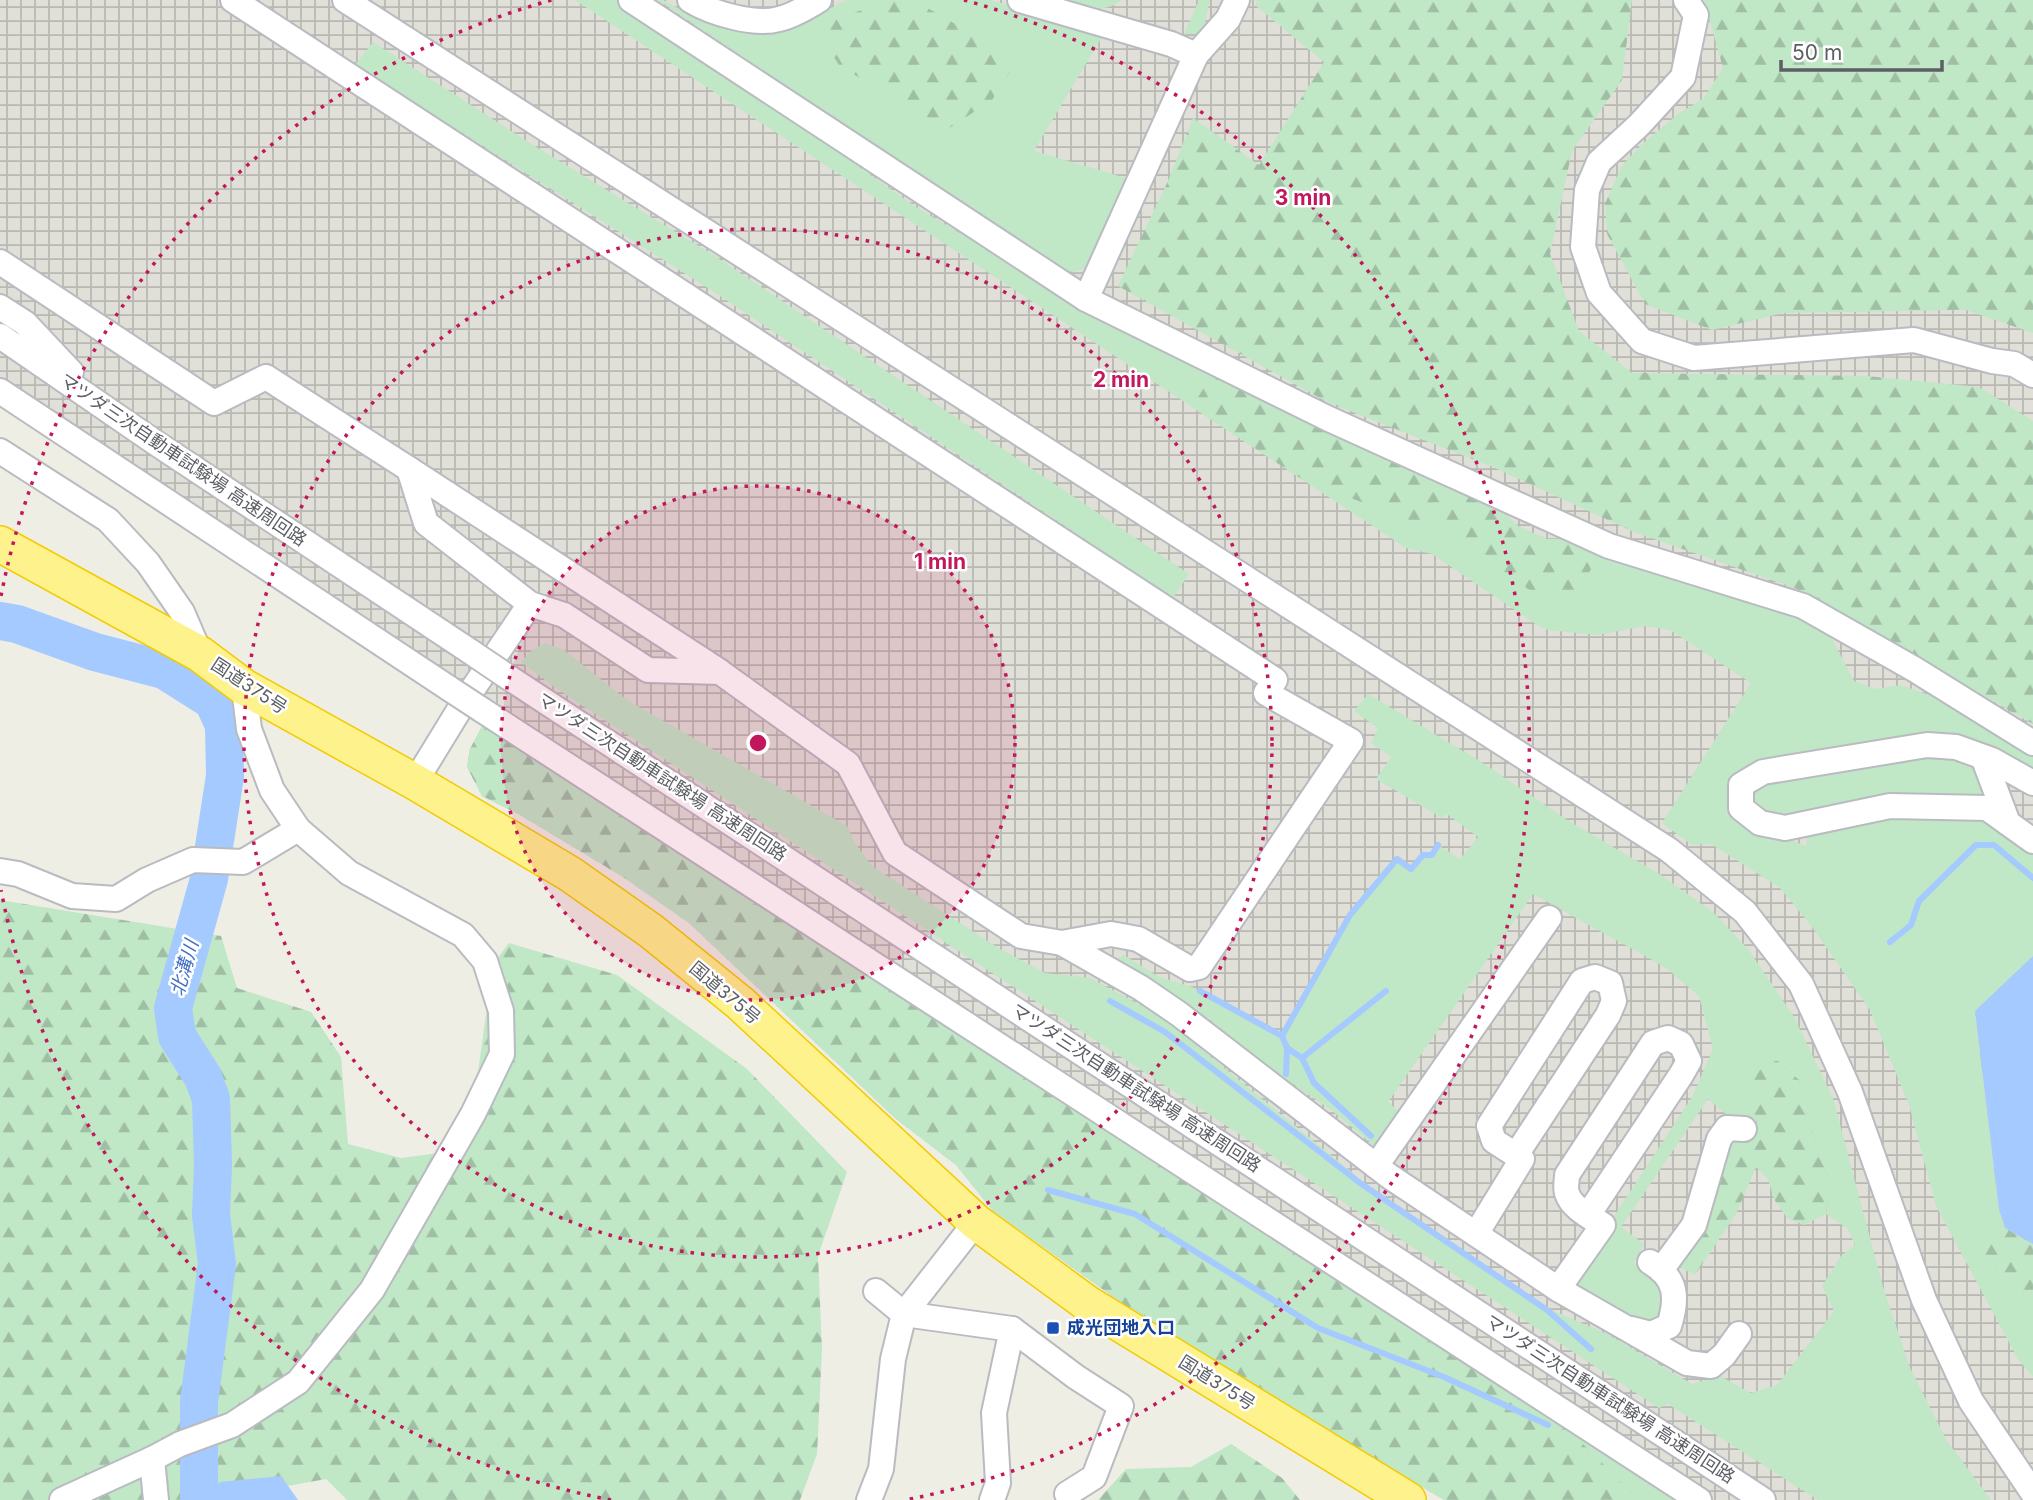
<svg xmlns="http://www.w3.org/2000/svg" width="2033" height="1500" font-family="Inter,'Noto Sans JP',sans-serif">
  <style>
    .industrial { fill: url(#industrial-grid) }
    .grass { fill: #c0e7c6 }
    .forest { fill: url(#forest-firs) }
    .water { fill: #a4caff }
    .lines { fill: none; stroke-linecap: round; stroke-linejoin: round }
    .stream { stroke: #a4caff; stroke-width: 6 }
    .river { stroke: #a4caff; stroke-width: 38 }
    .minor-casing { stroke: #b9bbc0; stroke-width: 28 }
    .highway-casing { stroke: #f3cb00; stroke-width: 38 }
    .minor { stroke: #fff; stroke-width: 24 }
    .highway { stroke: #fef28c; stroke-width: 35 }
    .minor-bridge-casing { stroke: #b9bbc0; stroke-width: 28; stroke-linecap: butt }
    .minor-bridge { stroke: #fff; stroke-width: 24 }
    .ring { fill: none; stroke: #c2185b; stroke-width: 3.5; stroke-dasharray: 3.5 7 }
    .transit-dot { fill: #1a4fb4; stroke: #fff; stroke-width: 2.5 }
    .labels { text-anchor: middle; stroke-width: 5; stroke-linejoin: round; paint-order: stroke }
    .street-label { font-size: 18px; fill: #5c5f65; stroke: #fff }
    .transit-label { font-size: 18px; font-weight: bold; fill: #164399; stroke: #fff; text-anchor: start }
    .water-label { font-size: 19px; font-style: italic; fill: #446fc5; stroke: #fff }
    .centre { fill: #c2185b; stroke: #fff; stroke-width: 3.5 }
    .ring-label { font-size: 21px; text-anchor: middle; font-weight: bold; fill: #c2185b; stroke: #fff; stroke-width: 5; stroke-linejoin: round; paint-order: stroke }
  </style>
  <defs>
    <pattern id="industrial-grid" width="8" height="8" patternUnits="userSpaceOnUse" patternTransform="scale(1.75)"><rect width="8" height="8" fill="#e0dfd8"/><path d="M0 4h8M4 0v8" fill="none" stroke="#b9b8b3"/></pattern>
    <pattern id="forest-firs" width="22" height="20" patternUnits="userSpaceOnUse" patternTransform="scale(1.75)"><rect width="22" height="20" fill="#c0e7c6"/><path d="M5 1l3.5 6h-7zM16 11l3.5 6h-7z" fill="#9fbea4"/></pattern>
  </defs>
  <rect width="100%" height="100%" fill="#efeee4"/>
  <path class="industrial" d="M0,0H2033V1500H1444L1168,1336L993,1211L956,1165L896,1119L689,923L623,877L520,815L482,796L467,767L470,749L483,725L0,400Z"/>
  <g class="grass">
    <path d="M575,0H622L916,207L1133,336L1491,500L1518,526L1543,539H1576L1802,615L1830,635L1854,681L1875,689L1901,685L1935,697L2033,752V772L1903,739L1765,760L1732,797L1788,839L1806,846L1807,837L1817,829L1900,816L1970,819L1998,826L2033,850V956L1975,1012L1999,1209L2005,1228L1986,1235L1984,1254L2033,1305V1377L2018,1359L1936,1206L1909,1105L1870,1010L1810,924L1779,887L1711,844L1692,845L1662,823L1751,683L1670,630L1644,626L1598,635L1548,630L1537,625L1432,554L1406,548Z"/>
    <path d="M658,0H663L689,14L748,29L790,30L846,0H990L1115,34L1100,40L1034,151L1126,178L1088,267L1073,272L1055,268Z"/>
    <path d="M1064,0H1121C1104,15 1083,7 1064,0Z"/>
    <path d="M1199,0H1210L1204,27L1196,34H1184Z"/>
    <path d="M373,42L533,145L715,256L1189,574L1173,598L711,290L355,65Z"/>
    <path d="M545,643L564,650L627,700L847,826L855,843L872,866L1000,949L1045,973L1090,978L1161,1016L1393,1206L1543,1306L1609,1335L1692,1384L1720,1376L1751,1393L1777,1385L1834,1311L1822,1286L1841,1256L1855,1245L1848,1229L1826,1214L1831,1182L1818,1154L1799,1080L1778,1061L1753,1126L1728,1116L1708,1099L1621,1227L1644,1244L1634,1263C1647,1273 1671,1289 1667,1309C1666,1313 1660,1320 1657,1324L1644,1325L1567,1288L1692,1097L1713,1049L1699,996L1665,967L1533,894L1388,1102L1403,1115L1376,1147L1331,1110L1265,1065L1213,1022L1116,959L1124,955L1159,977L1192,987L1282,1036L1350,915L1397,859L1411,869L1423,855H1432L1438,845L1460,859L1478,837L1447,814L1442,818L1376,779L1391,757L1371,743L1378,728L1354,711L1368,694L1483,763L1567,820L1661,875L1714,913L1748,949L1794,1017L1833,1098L1883,1287L1910,1368L1947,1441L1991,1500H1818L1668,1404L1659,1408L557,689L521,662L531,651Z"/>
    <path d="M1920,753L1974,761L1994,803L1784,823L1750,808L1748,794L1757,781Z"/>
    <path d="M1564,1425L1680,1500H1639Z"/>
  </g>
  <g class="forest">
    <path d="M893,0H914L998,49L1026,47L992,100L945,131L839,65L820,36L834,19Z"/>
    <path d="M1257,0H1632L1622,80L1572,151L1550,254L1579,331L1632,373L1866,376L1979,387L2033,421V724L1797,589L1634,532L1495,468L1327,402L1118,286L1168,181L1193,118L1259,165L1324,62L1255,5Z"/>
    <path d="M1704,0H2033V333L1966,310L1783,313L1712,330L1645,304L1607,234L1605,204L1621,167L1640,146L1678,114L1704,98L1723,68Z"/>
    <path d="M1213,373L1491,500L1518,526L1547,539H1576L1591,569L1576,598L1531,591L1505,573L1476,563L1457,531L1417,523L1303,480L1192,407Z"/>
    <path d="M483,724L1564,1425L1639,1500H1444L1168,1336L993,1211L956,1165L896,1119L689,923L623,877L520,815L482,796L467,767L470,749Z"/>
    <path d="M0,900L221,936L237,988L311,1012L341,1057L348,1144L401,1158L461,1150L478,1072L493,964L509,943L617,975L747,1069L847,1172L818,1256L822,1349L817,1454L800,1500H347L326,1479L210,1500H0Z"/>
    <path d="M1759,1061H1778L1799,1080L1818,1154L1831,1182L1826,1214L1804,1225L1787,1218L1774,1199L1768,1179L1756,1167L1736,1214L1695,1275L1681,1268L1680,1256L1729,1140L1753,1126L1757,1121L1748,1113V1082Z"/>
    <path d="M2005,1228L2033,1244V1305L1984,1254L1985,1235Z"/>
    <path d="M1231,1444L1282,1478L1300,1500H1098L1126,1469L1191,1467Z"/>
  </g>
  <g class="water">
    <path d="M2033,956V1244L2005,1228L1999,1209L1975,1011Z"/>
    <path d="M281,1476L298,1500H200L220,1482Z"/>
  </g>
  <g class="lines">
    <g class="stream">
      <path d="M1890,942L1911,925L1919,901L1976,845H1994L2033,878"/>
      <path d="M1200,991L1282,1036"/>
      <path d="M1110,1001L1165,1032L1360,1183L1547,1310L1591,1349"/>
      <path d="M1287,1048L1282,1036L1350,915L1397,859L1411,869L1423,855H1432L1438,845"/>
      <path d="M1302,1058L1314,1083L1371,1136"/>
      <path d="M1286,1074L1287,1048L1302,1058L1386,991"/>
      <path d="M1048,1190L1135,1214L1318,1328L1444,1377L1548,1425"/>
    </g>
    <path class="river" d="M0,621L17,624L95,652L164,670L213,701L224,725L225,776L209,879L173,1008L177,1036L203,1077L211,1099L213,1164L211,1215L217,1264L199,1402V1500"/>
    <g class="minor-casing">
      <g id="minor">
        <path d="M345,0L1669,850L1745,912L1801,984L1850,1092L1924,1300L1971,1401L2033,1493"/>
        <path d="M631,0L1086,299L1329,419L1609,546L1803,606L1914,669L2033,743"/>
        <path d="M690,0C711,13 755,26 779,19C793,16 807,7 819,0"/>
        <path d="M1020,0L1171,44L1196,55"/>
        <path d="M1686,0L1696,15L1683,77L1639,125L1599,162L1587,190L1583,247L1599,293L1642,341L1694,358L1914,340L1992,361L2014,364L2033,375"/>
        <path d="M0,262L214,403L266,377L409,469L426,523L530,604L564,615L648,670L720,672L848,764L895,853L1021,936L1062,943L1111,934L1138,939L1190,969L1199,967L1351,741L1266,693L1275,680L233,0"/>
        <path d="M1086,299L1196,55L1228,19L1237,0"/>
        <path d="M0,307L25,323L71,372"/>
        <path d="M0,336L156,443L471,652"/>
        <path d="M0,391L450,689"/>
        <path d="M0,451L108,520L148,563L182,612L200,654"/>
        <path d="M409,469L719,671"/>
        <path d="M508,677L1763,1500"/>
        <path d="M482,710L1699,1500"/>
        <path d="M1983,757L2008,823"/>
        <path d="M415,782L464,702L530,604"/>
        <path d="M2033,783L1992,760L1956,747L1927,745L1763,772L1741,785V808L1760,823L1785,828L1890,806L1987,808L2033,841"/>
        <path d="M0,871L18,874L72,896L116,899L147,880L193,860L243,862L298,829"/>
        <path d="M1062,943L1141,988L1179,1014L1389,1176L1558,1289L1687,1363L1711,1366L1724,1355L1739,1334"/>
        <path d="M1376,1166L1549,918"/>
        <path d="M1476,1234L1522,1159L1494,1141L1489,1126L1582,981L1595,977L1610,983L1614,1001L1608,1015L1516,1155"/>
        <path d="M1661,1270L1694,1225L1719,1139L1727,1128L1744,1129"/>
        <path d="M1558,1289L1603,1225C1592,1218 1571,1208 1567,1193C1565,1189 1567,1180 1567,1175L1653,1043L1668,1038L1681,1044L1689,1061L1681,1075L1588,1215"/>
        <path d="M876,1291L904,1314L1012,1329L1076,1377L1121,1406L1094,1477L1067,1494"/>
        <path d="M1632,1329L1651,1334L1669,1326C1678,1298 1677,1278 1650,1262"/>
        <path d="M152,1459L156,1500"/>
        <path d="M62,1500L152,1459L180,1444L232,1425L298,1382L372,1290L473,1114L502,1054L501,1011L485,961L463,935L349,873L298,829L272,790L249,729L244,687"/>
        <path d="M869,1500L881,1469L893,1359L904,1314L976,1222"/>
        <path d="M992,1500L998,1483L994,1413L1012,1329"/>
      </g>
    </g>
    <g class="highway-casing">
      <path id="highway" d="M0,544L200,654L244,687L415,782L570,874L651,931L740,1003L976,1222L1088,1304L1408,1500"/>
    </g>
    <use href="#minor" class="minor"/>
    <use href="#highway" class="highway"/>
    <g class="minor-bridge-casing">
      <g id="minor-bridge">
        <path d="M471,652L508,677"/>
        <path d="M450,689L482,710"/>
      </g>
    </g>
    <use href="#minor-bridge" class="minor-bridge"/>
  </g>
  <circle cx="758" cy="743" r="257" fill="#c2185b" fill-opacity=".12"/>
  <g class="ring">
    <circle cx="758" cy="743" r="257"/>
    <circle cx="758" cy="743" r="514"/>
    <path d="M611 1500A771 771 0 0 1 1 890M1 596A771 771 0 0 1 552 0M964 0A771 771 0 0 1 905 1500"/>
  </g>
  <rect class="transit-dot" x="1046" y="1321" width="14" height="14" rx="3.5"/>
  <g class="labels">
    <g class="street-label">
      <text transform="translate(183 460) rotate(34)" y="6">マツダ三次自動車試験場 高速周回路</text>
      <text transform="translate(249 686) rotate(33)" y="6">国道375号</text>
      <text transform="translate(662 777) rotate(33)" y="6">マツダ三次自動車試験場 高速周回路</text>
      <text transform="translate(725 993) rotate(40)" y="6">国道375号</text>
      <text transform="translate(1136 1088) rotate(33)" y="6">マツダ三次自動車試験場 高速周回路</text>
      <text transform="translate(1217 1383) rotate(32)" y="6">国道375号</text>
      <text transform="translate(1610 1399) rotate(33)" y="6">マツダ三次自動車試験場 高速周回路</text>
    </g>
    <g class="transit-label">
      <text x="1067" y="1334">成光団地入口</text>
    </g>
    <g class="water-label">
      <text transform="translate(184 968) rotate(-74)" y="7">北溝川</text>
    </g>
  </g>
  <circle cx="758" cy="743" r="10" class="centre"/>
  <g class="ring-label">
    <text x="1303" y="205">3 min</text>
    <text x="1121" y="387">2 min</text>
    <text x="940" y="569">1 min</text>
  </g>
  <path d="M1781 60v10h161v-10" fill="none" stroke="#5c5f65" stroke-width="3.5"/>
  <text x="1792" y="60" font-size="21" fill="#5c5f65" stroke="#ffffff" stroke-width="5" paint-order="stroke">50 m</text>
</svg>
